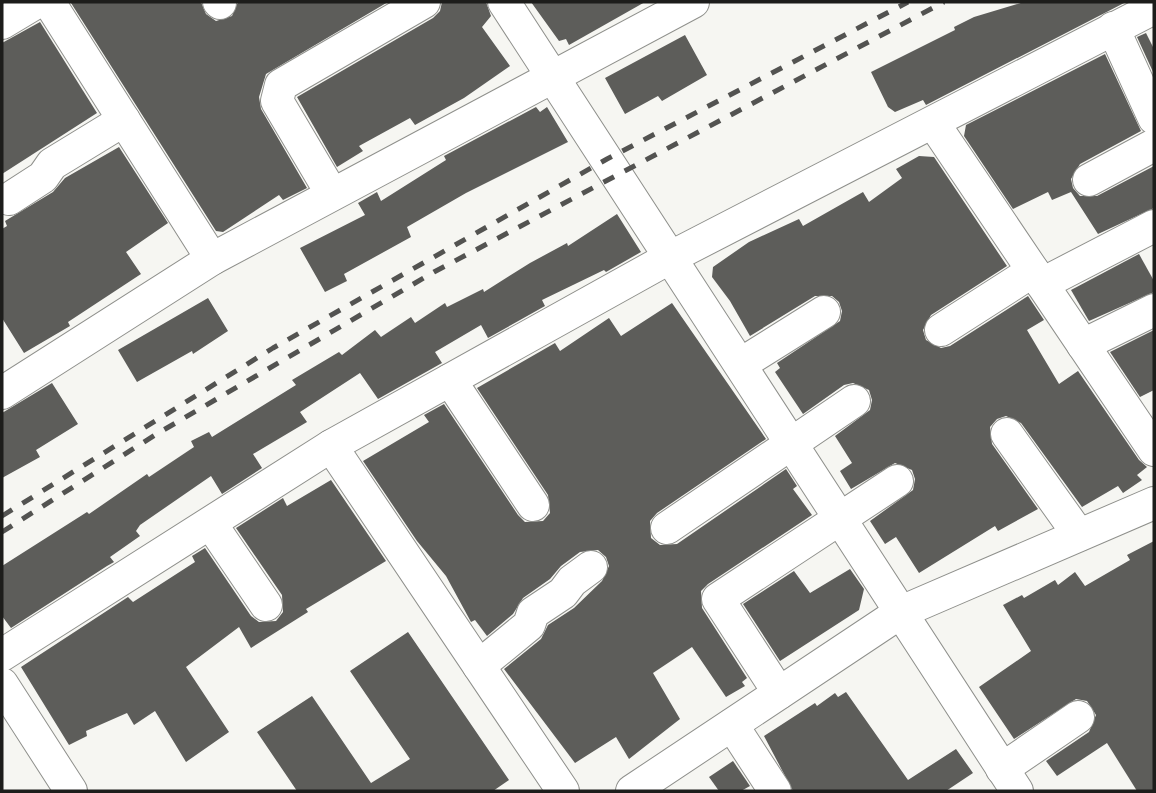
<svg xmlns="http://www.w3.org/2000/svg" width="1156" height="793" font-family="'Work Sans',sans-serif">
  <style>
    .building { fill: #5d5d5a }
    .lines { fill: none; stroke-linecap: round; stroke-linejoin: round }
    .minor-casing { stroke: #8f908c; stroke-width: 34 }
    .minor { stroke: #fff; stroke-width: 32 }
    .rail { stroke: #535351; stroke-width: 5; stroke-dasharray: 12 12; stroke-linecap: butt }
  </style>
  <rect width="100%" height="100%" fill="#f6f6f2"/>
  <g class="building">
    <path d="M201,2L206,14L216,21L232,16L238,2H388L266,74L259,97L261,109L307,188L283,200L279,195L223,232L216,231L71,3Z"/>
    <path d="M442,2H486L491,16L482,27L510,66L464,98L415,125L410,118L359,146L363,151L337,167L297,97L433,18L440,11Z"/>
    <path d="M531,2H645L569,45L566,39L559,41Z"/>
    <path d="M1024,2H1126L926,105L923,100L895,112L888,107L871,72L955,30L954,27L974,17Z"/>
    <path d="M40,22L97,113L2,174V43Z"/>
    <path d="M1146,33L1154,49V74L1137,37Z"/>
    <path d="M685,35L707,75L662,101L658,96L625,114L605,78Z"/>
    <path d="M1105,54L1141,131L1080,164L1071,179L1073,188L1080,196H1097L1154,166V208L1098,234L1071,192L1052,200L1048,192L1013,209L964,136L966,125Z"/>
    <path d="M536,107L540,112L547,107L568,142L466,193L407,227L411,237L344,274L347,281L325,292L300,248L365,215L358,203L377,192L381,201L446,160L444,156Z"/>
    <path d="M119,147L168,223L126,252L141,274L68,322L70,326L24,353L2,318V229L7,226L5,221L53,192L65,178Z"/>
    <path d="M919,156L934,157L1007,266L931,315L923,330L926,340L941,348L950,346L1028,296L1044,320L1027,330L1059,384L1078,371L1139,460L1147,467L1137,475L1142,480L1123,493L1118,486L1082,507L1021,423L1006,416L997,419L990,427L992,444L1038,509L998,531L995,526L919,573L896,537L885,544L870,521L913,490L915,479L912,470L895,463L851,489L840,471L852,463L835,436L870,410L872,400L869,390L853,383L844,385L803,414L775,372L780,368L777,363L840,321L842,311L839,302L832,296H815L750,336L730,301L712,277L713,267L749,242L799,219L803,226L863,192L869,202L902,178L896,169Z"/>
    <path d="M617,214L641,252L606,272L604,270L542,300L545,306L488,338L481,325L435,352L442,363L378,399L360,373L300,412L307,422L253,454L262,468L222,494L211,476L140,525L136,531L140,536L110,557L114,562L107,566L11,628L2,616V566L87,512L89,514L147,474L149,477L194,447L191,441L209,432L212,437L296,385L292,380L339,352L342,355L375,330L381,337L411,317L415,323L445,303L447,307L483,289L484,292L530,263L567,243L568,246Z"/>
    <path d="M1139,254L1154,281V292L1089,321L1071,290Z"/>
    <path d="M208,298L228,331L193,354L192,351L137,382L118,350Z"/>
    <path d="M672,303L766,439L657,513L650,521L651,538L660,545L677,544L786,469L797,486L793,489L812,515L708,584L701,591L702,608L747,678L742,682L745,686L726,697L692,647L653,673L680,719L629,759L616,737L575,763L504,669L541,639L548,625L574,608L602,581L609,566L606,557L598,550L580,552L561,566L550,579L523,598L513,614L487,636L475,620L471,622L446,576L417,541L363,461L429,422L424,415L444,404L518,515L525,522L543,521L550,513L548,495L477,388L555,343L560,351L609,318L621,336Z"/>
    <path d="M1154,330V390L1140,397L1110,352Z"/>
    <path d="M52,383L78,424L36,450L40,457L2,478V413Z"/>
    <path d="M331,480L386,561L306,609L308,612L251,648L239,627L186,667L229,732L186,762L155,711L134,725L127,713L86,731L87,736L69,745L21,667L128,597L133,602L195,562L192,556L205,548L251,616L259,622L276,621L283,612L282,595L236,528L283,498L287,506Z"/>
    <path d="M1154,541V791H1137L1107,743L1057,776L1046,761L1089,732L1096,715L1087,701L1076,699L1014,739L979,687L1031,651L1003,605L1022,595L1024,598L1055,580L1058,585L1075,572L1085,586L1130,560L1127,555Z"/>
    <path d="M850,569L864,589L859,610L780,661L743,604L794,571L810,593Z"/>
    <path d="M408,632L509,780L493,791H297L257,732L312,696L371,783L410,759L350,671Z"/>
    <path d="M846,692L908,780L956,749L973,773L946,791H793L764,736L815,703L817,706L835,693L838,697Z"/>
    <path d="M733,761L750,786L741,791H719L709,777Z"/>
  </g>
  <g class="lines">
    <g class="minor-casing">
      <g id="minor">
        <path d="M49,2L212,259"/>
        <path d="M219,2L220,3"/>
        <path d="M504,2L1017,791"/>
        <path d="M2,23L37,2"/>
        <path d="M1113,28L1154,118"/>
        <path d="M934,124L1154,450"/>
        <path d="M1089,180L1154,145"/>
        <path d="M332,194L277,101L281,85L424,2"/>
        <path d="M9,199L43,177L52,164L124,120"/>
        <path d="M1042,284L1154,226"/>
        <path d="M941,330L1033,271"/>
        <path d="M1083,345L1154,310"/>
        <path d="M741,364L824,312"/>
        <path d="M450,380L533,505"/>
        <path d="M2,393L212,259L693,2"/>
        <path d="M1007,434L1079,535"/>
        <path d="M331,446L563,791"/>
        <path d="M211,524L266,605"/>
        <path d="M667,528L854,401"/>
        <path d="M2,655L331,446L671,257L1154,8"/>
        <path d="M479,666L529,625L533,613L563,593L572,581L591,567"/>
        <path d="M2,684L71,791"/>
        <path d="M779,693L718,599L897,481"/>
        <path d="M732,725L775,791"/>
        <path d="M1002,769L1078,717"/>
        <path d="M632,791L901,612L1154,503"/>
      </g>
    </g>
    <use href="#minor" class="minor"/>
    <g class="rail">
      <path d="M2,516L273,348L607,159L908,2"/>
      <path d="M2,532L155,435L434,272L944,2"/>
    </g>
  </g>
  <rect width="1156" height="793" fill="none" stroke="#1d1d1b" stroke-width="7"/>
</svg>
